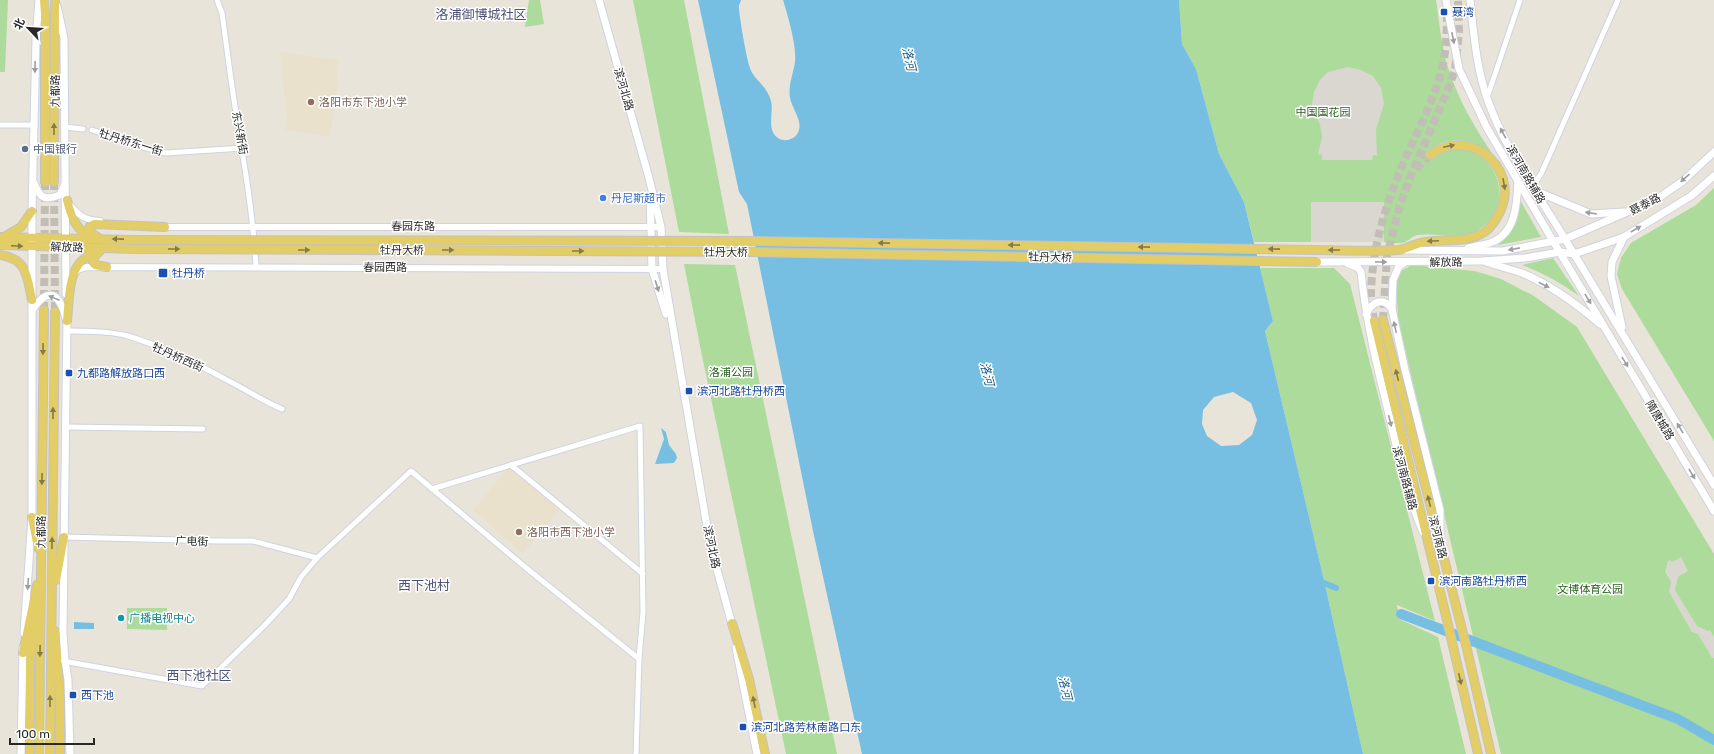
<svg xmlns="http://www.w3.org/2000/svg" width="1714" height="754" font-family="Rubik,'Noto Sans SC',sans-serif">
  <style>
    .education { fill: #e9e1cb }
    .green { fill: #addb9b }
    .plaza { fill: #dad7d1 }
    .water { fill: #76bfe2; fill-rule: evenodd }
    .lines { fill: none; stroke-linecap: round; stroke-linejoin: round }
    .canal { stroke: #76bfe2; stroke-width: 6 }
    .river { stroke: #76bfe2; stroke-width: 10 }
    .primary-tunnel { stroke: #c2beb6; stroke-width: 8; stroke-dasharray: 8 4; stroke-linecap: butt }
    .minor-casing { stroke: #d0d2df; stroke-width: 7 }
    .tertiary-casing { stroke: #d0d2df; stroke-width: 8 }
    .secondary-casing { stroke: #d0d2df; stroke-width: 9 }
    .primary-casing { stroke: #c3c3c3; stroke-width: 10 }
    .minor { stroke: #fff; stroke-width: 5 }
    .tertiary { stroke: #fff; stroke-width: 6 }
    .secondary { stroke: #fff; stroke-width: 7 }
    .primary { stroke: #e3cd66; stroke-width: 8 }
    .primary-bridge-casing { stroke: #c3c3c3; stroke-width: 10; stroke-linecap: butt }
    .primary-bridge { stroke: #e3cd66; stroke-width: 8 }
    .oneway { fill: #9e9e9e }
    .oneway2 { fill: #867a47 }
    .transit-dot { fill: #1a4fb4; stroke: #fff; stroke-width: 1.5 }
    .education-dot { fill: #8d6e63; stroke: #fff; stroke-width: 1.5 }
    .service-dot { fill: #5c6f8a; stroke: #fff; stroke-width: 1.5 }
    .shop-dot { fill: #3f7fe0; stroke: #fff; stroke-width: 1.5 }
    .culture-dot { fill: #0f9aa8; stroke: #fff; stroke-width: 1.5 }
    .labels { text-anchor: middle; stroke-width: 3; stroke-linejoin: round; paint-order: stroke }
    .transit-label { font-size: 11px; fill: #164399; stroke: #fff; text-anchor: start }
    .street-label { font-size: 11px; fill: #282828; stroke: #fff }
    .education-label { font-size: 11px; fill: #785e54; stroke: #fff; text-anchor: start }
    .park-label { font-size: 11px; fill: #295d1f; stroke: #fff }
    .service-label { font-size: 11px; fill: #4e5e75; stroke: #fff; text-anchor: start }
    .shop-label { font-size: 11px; fill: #366cbe; stroke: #fff; text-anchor: start }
    .culture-label { font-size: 11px; fill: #0d838f; stroke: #fff; text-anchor: start }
    .water-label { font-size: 12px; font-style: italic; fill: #195d8b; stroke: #fff }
    .quarter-label { font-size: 13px; fill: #4d5174; stroke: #fff }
  </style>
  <rect width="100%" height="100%" fill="#e9e4da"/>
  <g class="education">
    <path d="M280,52L339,60L337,73L338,87L330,137L285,130L287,118Z"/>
    <path d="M509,467L561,508L523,554L473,510Z"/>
  </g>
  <g class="green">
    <path d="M0,0H8L5,72H0Z"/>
    <path d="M529,0H540L544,24L525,27Z"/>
    <path d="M633,0H684L729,234L679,232Z"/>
    <path d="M1179,0H1436C1439,20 1441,41 1446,61C1456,96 1475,129 1496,159C1474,139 1453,133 1427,151L1432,159C1439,155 1446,150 1454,149C1498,147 1518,206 1478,230C1460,242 1438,232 1418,235C1412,236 1408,242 1402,243C1396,244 1389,242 1384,242H1254L1244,202L1219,154L1196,69L1182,44Z"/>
    <path d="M1714,188V441L1622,289L1617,274L1621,258L1631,243L1696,205Z"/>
    <path d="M1520,200L1541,237L1498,245C1515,231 1519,221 1520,200Z"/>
    <path d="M1553,258L1579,296C1561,283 1543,273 1522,265Z"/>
    <path d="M684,264L735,265L837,754H786L701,351Z"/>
    <path d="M1412,265L1475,271L1501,279L1534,296L1577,327L1714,554V754H1501L1398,320L1396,280L1401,271Z"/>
    <path d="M1260,268H1334L1350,284L1435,621L1397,605L1399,619L1438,637L1466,754H1363L1323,576L1265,331L1273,321Z"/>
    <path d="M127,608H167V630L127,629Z"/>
  </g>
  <g class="plaza">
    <path d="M1348,67L1361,70L1373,76L1381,88L1384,104L1376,129L1377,156L1373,155L1372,160H1322V155L1318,154L1322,137L1320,125L1312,104L1314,92L1320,80L1328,72Z"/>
    <rect x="1311" y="202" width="73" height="40"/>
    <path d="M1681,557L1688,571L1678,577L1675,590L1697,626L1708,631L1710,630L1714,637V658H1712L1698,634L1692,632L1669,592L1671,582L1665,572L1668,561L1670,560L1672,562Z"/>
  </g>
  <g class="water">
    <path d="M698,0H741C741,1 739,5 739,5C738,11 747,61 750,68C753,79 767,85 771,101C774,112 766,130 778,138C785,143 797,139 799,130C802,120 792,108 790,98C788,85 793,75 795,62C797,47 788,16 783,0H1179L1182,44L1196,69L1219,154L1244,202L1273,321L1265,331L1323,576L1363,754H862L813,531L747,204L739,192ZM1233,392L1251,403L1257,420L1252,435L1239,445L1221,446L1207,436L1202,424L1203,410L1214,397Z"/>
    <path d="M661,428L666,432L669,445L676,454L677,458L674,463L655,464L664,439Z"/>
    <path d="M74,622L94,623V629H74Z"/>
  </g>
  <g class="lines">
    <path class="canal" d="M1317,580L1336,588"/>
    <path class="river" d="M1401,614L1678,719L1714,740"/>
    <g class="primary-tunnel">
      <path d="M1416,169L1430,155"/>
      <path d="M54,182L55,312"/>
      <path d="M44,310L45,182"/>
      <path d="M1383,320L1387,256L1399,208L1410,178L1448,89L1455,70L1459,32L1458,0"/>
      <path d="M1374,321C1373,312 1371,302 1371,293C1372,253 1383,213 1398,176C1412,140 1432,107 1442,69C1446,52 1447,33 1447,15"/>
    </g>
    <g class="minor-casing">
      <g id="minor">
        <path d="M217,0L222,13C227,48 231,84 237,119C245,168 253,216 256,266"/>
        <path d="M1487,98L1520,0"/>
        <path d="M0,125H35"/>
        <path d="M65,127L83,129"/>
        <path d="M92,130L143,147L166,153L243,148"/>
        <path d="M1532,187L1541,174L1618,0"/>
        <path d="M67,331C86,331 109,331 128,336C161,346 194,362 225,379C245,389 261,400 282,409"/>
        <path d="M65,427L203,429"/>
        <path d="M511,465L643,574"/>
        <path d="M432,489L640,426L643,612L639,659L636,754"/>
        <path d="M64,537L219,541H253L317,558"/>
        <path d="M63,661L202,686L264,626L289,599L301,577L317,558L411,471L525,567L639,659"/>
      </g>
    </g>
    <g class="tertiary-casing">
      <g id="tertiary">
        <path d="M69,204C79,216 85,220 100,221"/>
        <path d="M162,227H661"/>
        <path d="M75,273L79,269L87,267L663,269"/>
      </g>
    </g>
    <g class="secondary-casing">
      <g id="secondary">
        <path d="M599,0L649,178L661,227L663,269L710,544L733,628"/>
        <path d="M1446,0L1459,69L1487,128L1553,241L1714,511"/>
        <path d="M1470,0C1474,34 1476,66 1487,98C1504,148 1538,194 1565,239C1615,321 1665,403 1714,485"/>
        <path d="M57,6L64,38L66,294"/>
        <path d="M34,183C40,198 44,201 60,195L65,184"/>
        <path d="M1536,191L1591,214L1624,212"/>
        <path d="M650,195L652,269L666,314"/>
        <path d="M1468,248C1475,246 1483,245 1490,243C1516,234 1517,204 1518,181"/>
        <path d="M1405,250L1503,251L1565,239L1657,199L1683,181L1714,152"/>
        <path d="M1317,262L1482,261L1525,258L1560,252L1574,254L1624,237L1691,196L1714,176"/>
        <path d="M1405,262L1399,266L1393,280L1392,309L1405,370L1440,510V534"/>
        <path d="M1486,262C1498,266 1510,269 1522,273C1551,285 1577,304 1600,324"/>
        <path d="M1347,263L1358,268L1361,272C1366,322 1378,370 1390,419C1399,458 1407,495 1423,532"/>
        <path d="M32,310C49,285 60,294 66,319"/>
        <path d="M1366,314C1372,302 1383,296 1392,309"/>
        <path d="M67,317L63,632L65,661L68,680L70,754"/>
        <path d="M1622,327L1611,276L1612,262L1624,237"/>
        <path d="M24,633L32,517V211L36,39L39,0"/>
        <path d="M736,648L757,754"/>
        <path d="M21,754L23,648"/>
      </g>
    </g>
    <g class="primary-casing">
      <g id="primary">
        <path d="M44,0L45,14V182"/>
        <path d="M54,182L55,0"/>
        <path d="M67,200C71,216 76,232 93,237"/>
        <path d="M0,237L134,240"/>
        <path d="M4,237L21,227L32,211"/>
        <path d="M99,238L89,231L90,226L94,224L165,227"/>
        <path d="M0,245L135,249"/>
        <path d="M1313,250C1342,250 1370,252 1399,250C1407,249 1416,243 1425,242C1444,239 1464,243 1481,234C1488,231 1493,224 1496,219C1526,174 1473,124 1430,155"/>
        <path d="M99,252L94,257L93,263L95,265L107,267"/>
        <path d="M0,255C28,259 27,277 32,300"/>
        <path d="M1383,320L1466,645L1491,754"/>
        <path d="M67,321C70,293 66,260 100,251"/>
        <path d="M1374,321L1446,616L1478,754"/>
        <path d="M32,517L38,548"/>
        <path d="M56,580L64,537"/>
        <path d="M732,623L749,679L765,754"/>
        <path d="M55,631L60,698V754"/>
        <path d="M23,653L37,585"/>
        <path d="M30,754V661L36,609"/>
        <path d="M39,754L44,310"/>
        <path d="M50,754L55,312"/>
      </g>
    </g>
    <use href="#minor" class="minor"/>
    <use href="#tertiary" class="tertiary"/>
    <use href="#secondary" class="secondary"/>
    <use href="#primary" class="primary"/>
    <g class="primary-bridge-casing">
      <g id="primary-bridge">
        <path d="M134,240L754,241L1313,250"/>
        <path d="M135,249L753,252L1317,262"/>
      </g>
    </g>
    <use href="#primary-bridge" class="primary-bridge"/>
  </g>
  <defs><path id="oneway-solid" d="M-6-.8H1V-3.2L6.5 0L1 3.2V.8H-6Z"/></defs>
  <g class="oneway">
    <use href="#oneway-solid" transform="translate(1453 38) rotate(79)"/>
    <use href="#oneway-solid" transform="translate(35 67) rotate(91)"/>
    <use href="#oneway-solid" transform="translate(1503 133) rotate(-119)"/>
    <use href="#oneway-solid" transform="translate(1685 178) rotate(139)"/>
    <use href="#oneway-solid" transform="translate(1591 213) rotate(-171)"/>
    <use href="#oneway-solid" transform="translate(1636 229) rotate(-30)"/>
    <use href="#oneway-solid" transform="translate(1514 249) rotate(169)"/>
    <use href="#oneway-solid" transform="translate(1381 262)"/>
    <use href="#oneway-solid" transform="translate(1544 285) rotate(27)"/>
    <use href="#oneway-solid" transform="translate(657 286) rotate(72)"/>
    <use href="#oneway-solid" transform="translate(54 298) rotate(-158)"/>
    <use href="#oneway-solid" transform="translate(1588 299) rotate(59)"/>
    <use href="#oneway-solid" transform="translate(1395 327) rotate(-102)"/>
    <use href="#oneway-solid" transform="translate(1625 362) rotate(59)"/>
    <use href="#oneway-solid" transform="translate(1390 421) rotate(76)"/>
    <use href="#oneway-solid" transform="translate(1680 428) rotate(-121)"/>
    <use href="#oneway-solid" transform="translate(1692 474) rotate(59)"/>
    <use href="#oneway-solid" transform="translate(28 584) rotate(94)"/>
  </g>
  <g class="oneway2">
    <use href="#oneway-solid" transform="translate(54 129) rotate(-90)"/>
    <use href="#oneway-solid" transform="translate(1449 146) rotate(-12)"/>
    <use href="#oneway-solid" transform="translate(1504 184) rotate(80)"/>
    <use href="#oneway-solid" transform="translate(118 239) rotate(-179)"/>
    <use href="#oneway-solid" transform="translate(1433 241) rotate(177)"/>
    <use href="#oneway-solid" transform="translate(884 243) rotate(-179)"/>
    <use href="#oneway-solid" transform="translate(1014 245) rotate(-179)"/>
    <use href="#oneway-solid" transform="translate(17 246) rotate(2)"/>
    <use href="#oneway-solid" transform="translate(1144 247) rotate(-179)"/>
    <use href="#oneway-solid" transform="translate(174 249)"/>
    <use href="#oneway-solid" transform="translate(1274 249) rotate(-179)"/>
    <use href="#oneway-solid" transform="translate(304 250)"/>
    <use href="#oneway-solid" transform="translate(448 250)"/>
    <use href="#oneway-solid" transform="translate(1334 250) rotate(180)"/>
    <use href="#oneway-solid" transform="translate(578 251)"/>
    <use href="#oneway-solid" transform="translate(43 349) rotate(91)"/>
    <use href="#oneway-solid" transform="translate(1397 375) rotate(-104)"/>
    <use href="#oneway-solid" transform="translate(53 413) rotate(-90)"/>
    <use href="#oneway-solid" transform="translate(42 479) rotate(91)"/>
    <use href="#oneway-solid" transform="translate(1429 501) rotate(-104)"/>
    <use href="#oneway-solid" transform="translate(52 543) rotate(-89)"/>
    <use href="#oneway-solid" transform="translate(40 651) rotate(91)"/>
    <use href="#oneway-solid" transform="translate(1460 679) rotate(77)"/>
    <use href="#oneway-solid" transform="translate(50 701) rotate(-90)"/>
    <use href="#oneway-solid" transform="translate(754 702) rotate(-101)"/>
  </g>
  <g class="transit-dot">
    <rect x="1440" y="8" width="8" height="8" rx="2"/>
    <rect x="158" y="268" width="10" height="10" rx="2"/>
    <rect x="65" y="369" width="8" height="8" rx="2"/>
    <rect x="685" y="387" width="8" height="8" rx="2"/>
    <rect x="1427" y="577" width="8" height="8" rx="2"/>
    <rect x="69" y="691" width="8" height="8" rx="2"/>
    <rect x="739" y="723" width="8" height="8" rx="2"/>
  </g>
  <g class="education-dot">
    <circle cx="311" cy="102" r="4"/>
    <circle cx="519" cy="532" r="4"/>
  </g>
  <circle class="service-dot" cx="25" cy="149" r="4"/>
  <circle class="shop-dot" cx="603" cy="198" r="4"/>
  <circle class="culture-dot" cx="121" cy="618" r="4"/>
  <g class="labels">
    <g class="transit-label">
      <text x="1452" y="16">聂湾</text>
      <text x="172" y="277">牡丹桥</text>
      <text x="77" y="377">九都路解放路口西</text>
      <text x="697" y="395">滨河北路牡丹桥西</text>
      <text x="1439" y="585">滨河南路牡丹桥西</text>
      <text x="81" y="699">西下池</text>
      <text x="751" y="731">滨河北路芳林南路口东</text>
    </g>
    <g class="street-label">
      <text transform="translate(624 89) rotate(74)" y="4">滨河北路</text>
      <text transform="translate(55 91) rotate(-89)" y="4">九都路</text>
      <text transform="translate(240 133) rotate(80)" y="4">东兴新街</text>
      <text transform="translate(131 142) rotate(17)" y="4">牡丹桥东一街</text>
      <text transform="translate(1526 174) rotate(60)" y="4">滨河南路辅路</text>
      <text transform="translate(1645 204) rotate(-27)" y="4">聂泰路</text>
      <text x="413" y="230">春园东路</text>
      <text transform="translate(67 247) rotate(2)" y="4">解放路</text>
      <text x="402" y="254">牡丹大桥</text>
      <text x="726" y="256">牡丹大桥</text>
      <text transform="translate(1050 257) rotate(1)" y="4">牡丹大桥</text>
      <text transform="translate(1446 262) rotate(-1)" y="4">解放路</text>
      <text x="385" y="271">春园西路</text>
      <text transform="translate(178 357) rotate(24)" y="4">牡丹桥西街</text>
      <text transform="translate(1660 420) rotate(59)" y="4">隋唐城路</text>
      <text transform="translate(1405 478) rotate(75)" y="4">滨河南路辅路</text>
      <text transform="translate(41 532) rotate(-89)" y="4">九都路</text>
      <text transform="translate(1438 537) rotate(76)" y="4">滨河南路</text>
      <text transform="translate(192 541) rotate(2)" y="4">广电街</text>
      <text transform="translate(712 547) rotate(78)" y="4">滨河北路</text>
    </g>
    <g class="education-label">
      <text x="319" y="106">洛阳市东下池小学</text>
      <text x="527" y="536">洛阳市西下池小学</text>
    </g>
    <g class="park-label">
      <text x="1323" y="116">中国国花园</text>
      <text x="731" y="376">洛浦公园</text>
      <text x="1590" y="593">文博体育公园</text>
    </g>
    <g class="service-label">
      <text x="33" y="153">中国银行</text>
    </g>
    <g class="shop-label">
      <text x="611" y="202">丹尼斯超市</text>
    </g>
    <g class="culture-label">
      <text x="129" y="622">广播电视中心</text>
    </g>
    <g class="water-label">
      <text transform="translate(909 59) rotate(76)" y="4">洛河</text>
      <text transform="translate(987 374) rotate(76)" y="4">洛河</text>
      <text transform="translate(1065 688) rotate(76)" y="4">洛河</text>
    </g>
    <g class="quarter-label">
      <text x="481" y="19">洛浦御博城社区</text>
      <text x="424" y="590">西下池村</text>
      <text x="199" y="680">西下池社区</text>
    </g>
  </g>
  <g transform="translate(28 28) rotate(295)" stroke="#ffffff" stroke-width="3" paint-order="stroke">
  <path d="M0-3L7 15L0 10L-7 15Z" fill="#282828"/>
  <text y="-6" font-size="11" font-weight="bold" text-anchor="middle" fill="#282828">北</text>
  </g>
  <path d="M10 738v6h84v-6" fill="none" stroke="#282828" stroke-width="2"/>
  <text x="16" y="738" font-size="12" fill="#282828" stroke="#ffffff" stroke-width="3" paint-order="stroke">100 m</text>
</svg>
